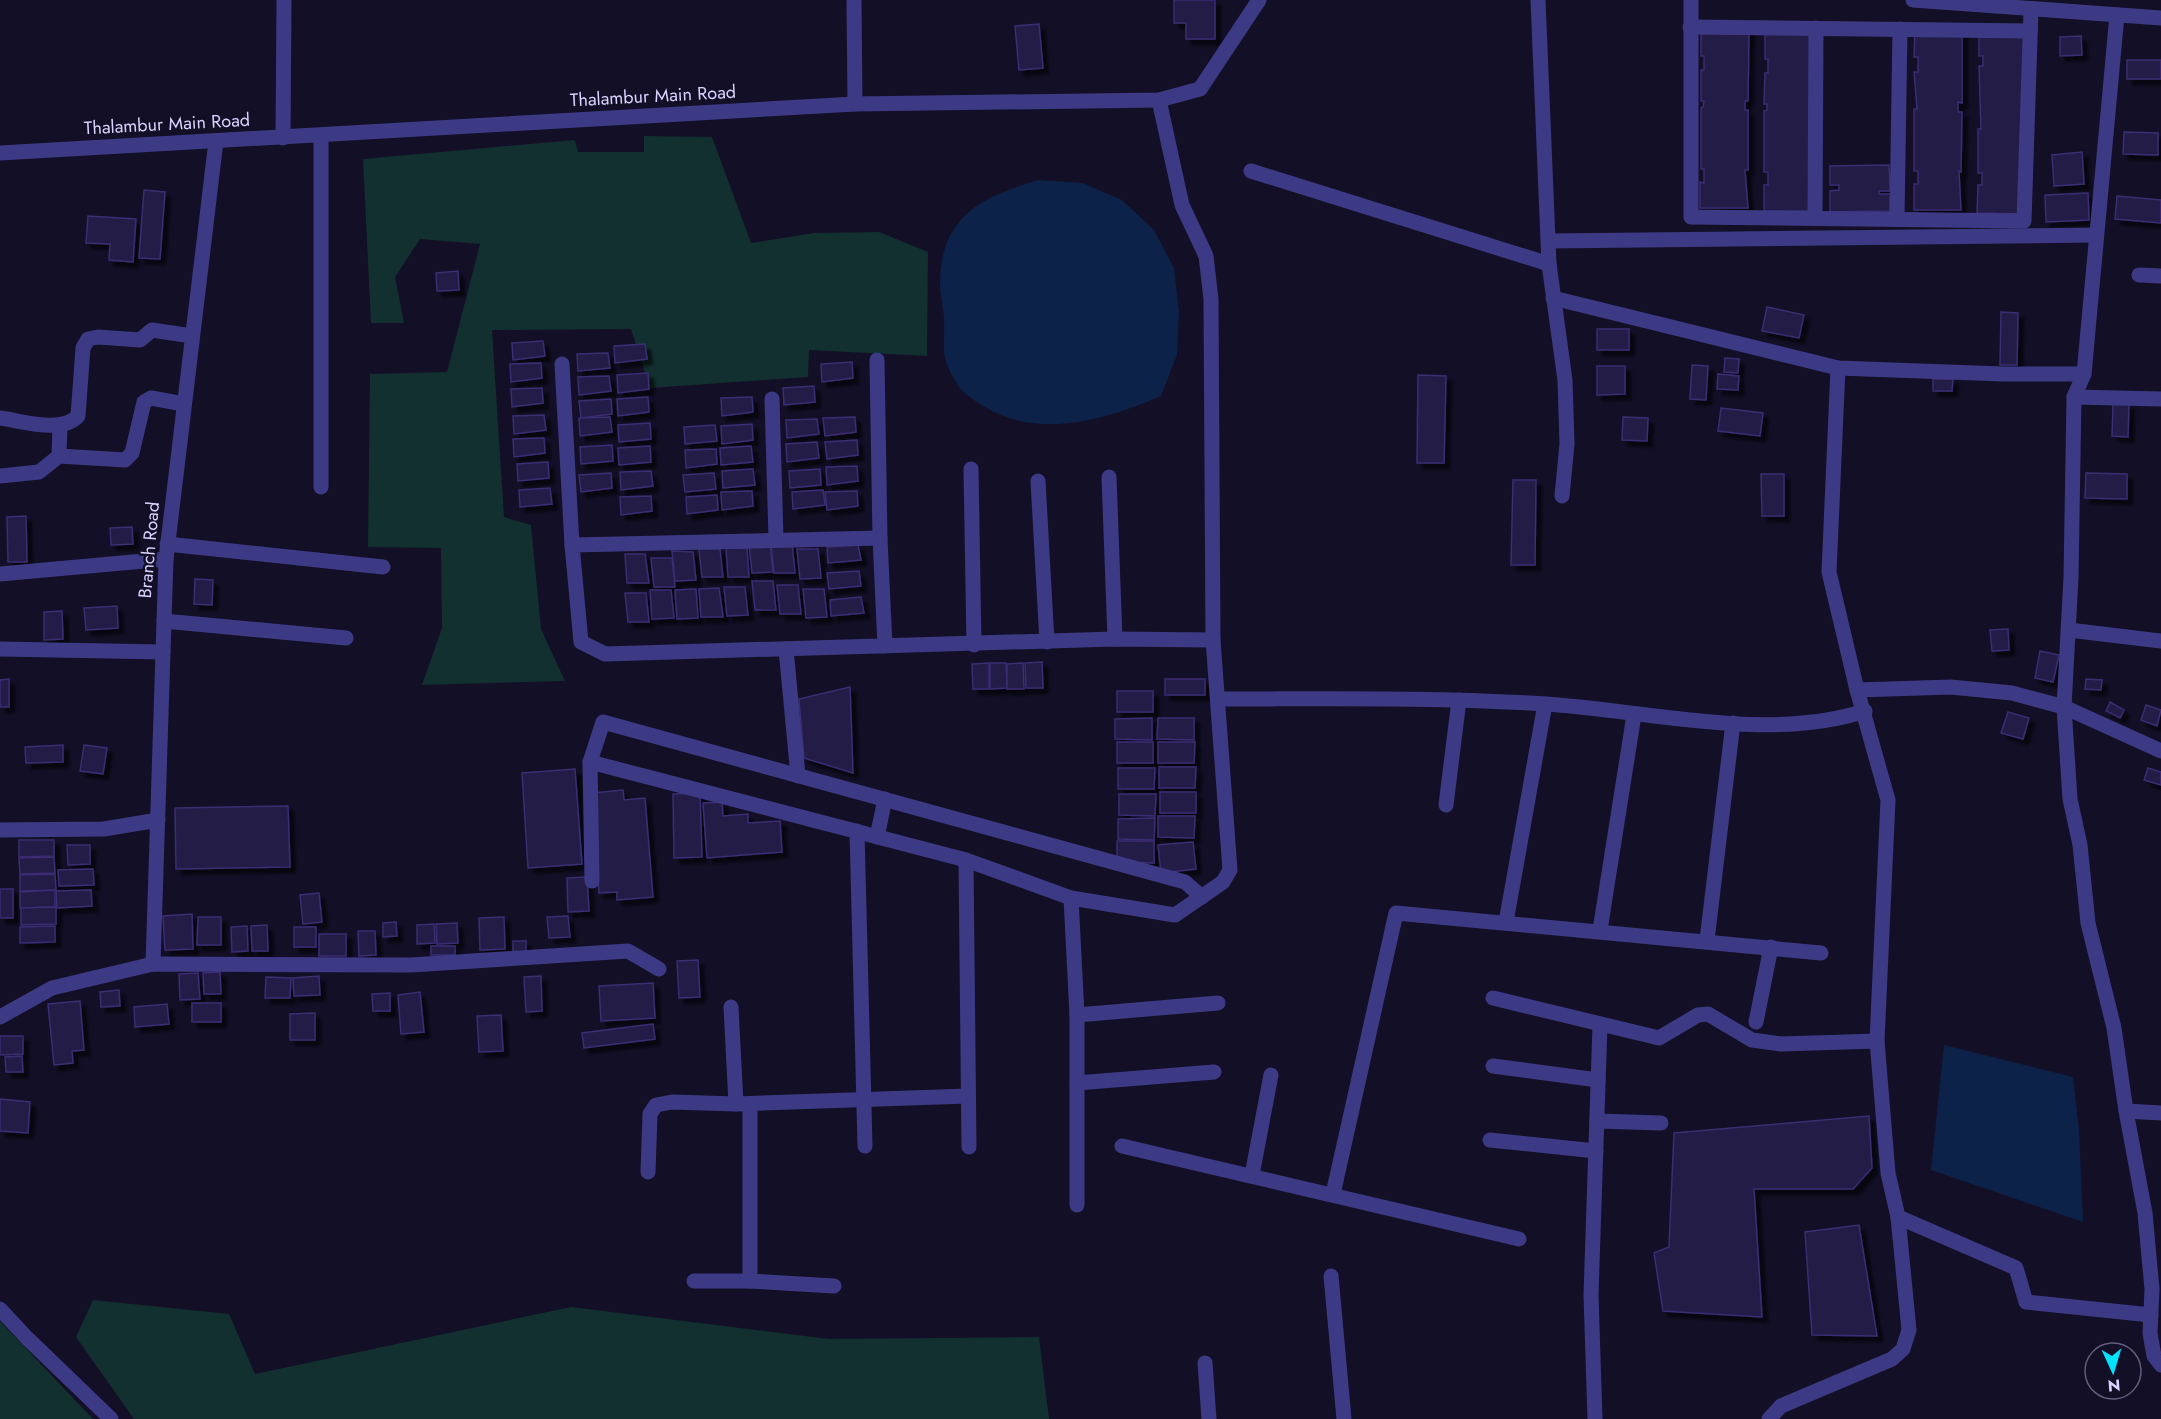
<svg xmlns="http://www.w3.org/2000/svg" width="2161" height="1419" font-family="Jost,sans-serif">
  <style>
    .green { fill: #12302f }
    .water { fill: #0c2248 }
    .building { fill: #241b47; stroke: #3b2d73; stroke-width: 1.5; filter: url(#shadow) }
    .lines { fill: none; stroke-linecap: round; stroke-linejoin: round }
    .minor { stroke: #3d3a85; stroke-width: 15 }
    .tertiary { stroke: #3d3a85; stroke-width: 15 }
    .labels { text-anchor: middle; stroke-width: 5; stroke-linejoin: round; paint-order: stroke }
    .street-label { font-size: 18px; fill: #d9d4ff; stroke: #130f26 }
  </style>
  <defs>
    <filter id="shadow"><feDropShadow dx="5.5" dy="5.5" stdDeviation="1.5" flood-color="#0009"/></filter>
  </defs>
  <rect width="100%" height="100%" fill="#130f26"/>
  <g class="green">
    <path d="M644,136L712,137L751,243L814,233L879,232L928,252L927,356L809,350L808,377L650,388L631,329L492,330L504,517L531,525L541,629L565,681L422,685L442,628L441,548L368,547L370,374L447,372L480,244L420,239L395,277L404,323H371L363,159L575,140L578,152H644Z"/>
    <path d="M93,1300L229,1314L255,1374L571,1307L829,1339L1039,1337L1049,1419H134L76,1337Z"/>
    <path d="M0,1321L93,1419H0Z"/>
  </g>
  <g class="water">
    <path d="M1039,180L1082,183L1122,200L1154,230L1174,268L1179,312L1177,355L1161,396C1105,420 1039,440 983,406C962,393 955,385 946,362C942,350 945,334 944,321C944,309 940,297 940,285C940,216 981,197 1039,180Z"/>
    <path d="M1944,1045L2073,1077L2079,1130L2083,1222L1931,1170Z"/>
  </g>
  <g class="building">
    <path d="M1174,0H1215V39H1186V23H1174Z"/>
    <path d="M1039,24L1043,68L1019,70L1015,26Z"/>
    <path d="M1701,29H1749L1748,101H1745V110H1748V170H1745L1748,208H1700V182L1704,183V169H1701V108L1703,107L1704,101H1701V70H1704V56H1701Z"/>
    <path d="M1915,30L1962,31V103L1958,102V112H1962L1961,172L1959,171L1961,210H1914V184H1918V171H1914V109H1917L1914,72H1918V57H1914Z"/>
    <path d="M1765,32H1812L1811,211H1764V185H1768V172H1764V111L1767,110V104H1764L1765,73H1768V59H1765Z"/>
    <path d="M1979,35L2025,36L2022,214L1977,213L1978,185H1982V173H1978V129H1981L1979,66H1983V56H1979Z"/>
    <path d="M2081,36L2082,55L2060,56V37Z"/>
    <rect x="2127" y="60" width="34" height="19"/>
    <path d="M2124,132L2158,133V155L2123,154Z"/>
    <path d="M2082,152L2084,184L2054,186L2052,155Z"/>
    <path d="M1889,165L1890,191H1879V194H1890V211L1830,212V191L1839,190V185H1830V166Z"/>
    <path d="M144,190L165,192L160,259L139,258Z"/>
    <path d="M2088,193L2089,220L2046,222L2045,195Z"/>
    <path d="M2117,196L2161,200V223L2115,219Z"/>
    <path d="M88,216L136,219L133,262L109,260L110,244L86,243Z"/>
    <path d="M458,271L459,290L437,291L436,273Z"/>
    <path d="M1767,307L1804,315L1799,338L1762,331Z"/>
    <path d="M2001,312L2018,313L2017,365H2000Z"/>
    <rect x="1597" y="329" width="32" height="21"/>
    <path d="M543,341L545,356L513,360L512,343Z"/>
    <path d="M645,344L647,359L615,363L614,346Z"/>
    <path d="M608,353L610,368L578,371L577,354Z"/>
    <path d="M1725,358L1739,359L1738,373L1724,372Z"/>
    <path d="M852,362L853,378L822,382L821,364Z"/>
    <path d="M541,363L542,378L511,382L510,364Z"/>
    <path d="M1692,365L1708,366L1706,400L1690,399Z"/>
    <path d="M1597,366H1625V394L1597,395Z"/>
    <path d="M648,373L649,389L618,393L617,375Z"/>
    <path d="M1718,374L1739,376L1738,390L1717,389Z"/>
    <path d="M1418,375L1446,376L1444,463H1417Z"/>
    <path d="M609,376L611,391L579,395L578,377Z"/>
    <path d="M1933,379H1953L1952,391H1933Z"/>
    <path d="M814,386L815,402L784,405L783,388Z"/>
    <path d="M542,388L543,403L512,407L511,389Z"/>
    <path d="M648,397L649,412L618,416L617,399Z"/>
    <path d="M752,397L753,412L722,416L721,398Z"/>
    <path d="M611,399L612,414L581,418L579,401Z"/>
    <path d="M2113,404H2129L2128,437L2112,436Z"/>
    <path d="M1721,408L1763,413L1760,436L1718,431Z"/>
    <path d="M544,415L546,430L514,434L513,416Z"/>
    <path d="M610,417L612,432L580,436L579,418Z"/>
    <path d="M855,417L856,432L825,436L823,418Z"/>
    <path d="M1623,417L1648,418L1647,441L1622,440Z"/>
    <path d="M817,419L819,434L787,438L786,420Z"/>
    <path d="M650,423L651,439L619,442L618,425Z"/>
    <path d="M752,424L753,440L722,444L721,426Z"/>
    <path d="M715,425L717,441L685,444L684,427Z"/>
    <path d="M544,438L545,453L514,457L513,439Z"/>
    <path d="M857,440L858,455L827,459L825,442Z"/>
    <path d="M817,442L819,458L787,462L786,444Z"/>
    <path d="M612,445L613,461L581,464L580,447Z"/>
    <path d="M650,446L651,462L619,465L618,448Z"/>
    <path d="M751,446L753,462L721,465L720,448Z"/>
    <path d="M716,449L717,464L686,468L685,450Z"/>
    <path d="M548,462L549,478L518,481L517,464Z"/>
    <path d="M857,466L858,481L827,485L826,467Z"/>
    <path d="M753,469L755,485L723,488L722,471Z"/>
    <path d="M820,469L821,485L790,488L789,471Z"/>
    <path d="M651,471L653,486L621,490L620,472Z"/>
    <path d="M611,473L612,488L581,492L579,475Z"/>
    <path d="M714,473L716,489L685,492L683,475Z"/>
    <path d="M2086,473L2127,474V499L2085,498Z"/>
    <path d="M1761,474H1784V516H1762Z"/>
    <path d="M1513,480H1536L1535,565H1511Z"/>
    <path d="M550,488L552,504L520,507L519,490Z"/>
    <path d="M823,490L825,505L793,509L792,492Z"/>
    <path d="M752,491L753,506L722,510L721,492Z"/>
    <path d="M857,491L858,506L827,510L825,492Z"/>
    <path d="M717,495L718,510L687,514L686,497Z"/>
    <path d="M651,496L652,511L621,515L620,497Z"/>
    <path d="M26,516L27,562H8L7,517Z"/>
    <path d="M132,527L133,544L111,545L110,528Z"/>
    <path d="M749,544H770L773,572L752,573Z"/>
    <path d="M771,544H792L795,573H774Z"/>
    <path d="M858,545L861,560L828,563L827,547Z"/>
    <path d="M726,548H747L749,577H728Z"/>
    <path d="M699,549H720L723,577H702Z"/>
    <path d="M797,549H818L821,578L800,579Z"/>
    <path d="M672,551L693,552L696,580L675,581Z"/>
    <path d="M625,554H645L649,583H627Z"/>
    <path d="M651,558H672L675,587H654Z"/>
    <path d="M859,571L861,586L829,589L827,573Z"/>
    <path d="M195,579L213,580L212,605L194,604Z"/>
    <path d="M752,581H773L776,610H755Z"/>
    <path d="M777,585H798L801,614H780Z"/>
    <path d="M724,587H745L748,615L727,616Z"/>
    <path d="M719,588L723,617H701L699,589Z"/>
    <path d="M696,589L698,618L677,619L675,590Z"/>
    <path d="M803,589H824L827,617L806,618Z"/>
    <path d="M650,590H671L674,618L652,619Z"/>
    <path d="M625,593H646L649,622H628Z"/>
    <path d="M861,597L864,613L831,616L830,600Z"/>
    <path d="M117,606L118,628L86,630L84,608Z"/>
    <path d="M62,611L63,639L44,640V612Z"/>
    <path d="M2008,629L2009,650L1992,651L1990,630Z"/>
    <path d="M2040,651L2059,655L2053,682L2035,678Z"/>
    <path d="M1042,662L1043,688H1026L1025,663Z"/>
    <path d="M989,663V689H973L972,664Z"/>
    <path d="M990,663H1006L1007,688L990,689Z"/>
    <path d="M1023,663L1024,689H1007V664Z"/>
    <path d="M9,679V707H0V680Z"/>
    <rect x="1165" y="679" width="40" height="16"/>
    <path d="M2086,679L2102,680L2101,690L2085,689Z"/>
    <path d="M850,687L853,773L804,758L799,699Z"/>
    <rect x="1117" y="691" width="36" height="21"/>
    <path d="M2110,702L2124,710L2120,718L2106,711Z"/>
    <path d="M2146,705L2161,710L2157,726L2141,720Z"/>
    <path d="M2008,712L2029,718L2023,739L2001,733Z"/>
    <path d="M1152,718V740L1115,739V719Z"/>
    <path d="M1158,718H1194V740L1157,739Z"/>
    <rect x="1117" y="742" width="36" height="21"/>
    <path d="M1158,742H1195L1194,763H1158Z"/>
    <path d="M63,745V762L26,763L25,747Z"/>
    <path d="M84,745L107,748L103,774L80,771Z"/>
    <path d="M1159,767H1196L1195,788H1159Z"/>
    <path d="M1118,768H1155L1154,789H1118Z"/>
    <path d="M2148,768L2161,772V785L2144,780Z"/>
    <path d="M575,769L582,864L528,868L522,773Z"/>
    <path d="M623,790L624,800L645,798L653,897L617,900V892L599,893L593,793Z"/>
    <rect x="1160" y="792" width="36" height="21"/>
    <path d="M700,793L702,857L674,858L673,794Z"/>
    <path d="M1119,794H1156L1155,816L1119,815Z"/>
    <path d="M722,802L723,816L748,814V823L780,821L782,852L707,858L703,803Z"/>
    <path d="M288,806L290,867L176,869L175,808Z"/>
    <path d="M1158,816H1195L1194,838L1158,837Z"/>
    <path d="M1155,818L1154,840L1118,839V819Z"/>
    <path d="M19,840H54V856L19,857Z"/>
    <path d="M1117,841H1154V863L1117,862Z"/>
    <path d="M1193,842L1196,869L1161,873L1158,845Z"/>
    <path d="M67,845H90V864L68,865Z"/>
    <path d="M54,857L55,873L20,874L19,858Z"/>
    <path d="M93,869L94,885L59,886L58,870Z"/>
    <path d="M55,874L56,890L20,891V875Z"/>
    <path d="M587,877L589,911L568,912L567,878Z"/>
    <rect x="0" y="889" width="13" height="29"/>
    <path d="M55,890V907L20,908V892Z"/>
    <path d="M91,890L92,906L57,908L56,891Z"/>
    <path d="M319,893L322,922L303,924L300,895Z"/>
    <path d="M56,907V924L21,925V908Z"/>
    <path d="M192,914L193,949L165,950L163,916Z"/>
    <path d="M568,916L570,937L549,938L547,917Z"/>
    <path d="M198,917H221V945H197Z"/>
    <path d="M504,917L505,949L480,950L479,918Z"/>
    <path d="M396,922L397,936L383,937V923Z"/>
    <path d="M457,923L458,943L437,944L436,924Z"/>
    <path d="M434,924L435,943L417,944V925Z"/>
    <path d="M267,925L268,951H252L251,926Z"/>
    <path d="M55,926V942L20,943V927Z"/>
    <path d="M247,926L248,951L232,952L231,927Z"/>
    <rect x="294" y="927" width="22" height="20"/>
    <path d="M358,931H375L376,955L359,956Z"/>
    <rect x="319" y="934" width="27" height="22"/>
    <rect x="513" y="941" width="13" height="12"/>
    <rect x="431" y="946" width="24" height="9"/>
    <path d="M698,960L700,997L679,998L677,961Z"/>
    <path d="M220,972L221,994H204L203,973Z"/>
    <path d="M198,973L200,999L180,1000L179,974Z"/>
    <path d="M319,976L320,995L294,996L293,978Z"/>
    <path d="M541,976L542,1011L526,1012L524,977Z"/>
    <path d="M266,977L291,978L290,998H265Z"/>
    <path d="M653,983L655,1018L601,1021L599,986Z"/>
    <path d="M119,990L120,1006L101,1007L100,992Z"/>
    <path d="M420,992L424,1032L401,1034L398,995Z"/>
    <path d="M390,993V1011H373L372,994Z"/>
    <path d="M80,1001L84,1050L72,1051L73,1063L54,1065L48,1004Z"/>
    <rect x="192" y="1003" width="29" height="19"/>
    <path d="M167,1004L169,1024L135,1027L134,1007Z"/>
    <path d="M315,1013V1040H290V1014Z"/>
    <path d="M501,1015L503,1051L479,1052L477,1016Z"/>
    <path d="M653,1024L655,1039L584,1048L582,1033Z"/>
    <path d="M0,1036H23V1054L0,1055Z"/>
    <path d="M22,1056L23,1072H6L5,1057Z"/>
    <path d="M0,1099L30,1102L28,1133L0,1131Z"/>
    <path d="M1869,1116L1872,1168L1853,1189H1754L1762,1317L1663,1311L1654,1253L1669,1247L1674,1133Z"/>
    <path d="M1859,1225L1877,1336L1812,1335L1805,1232Z"/>
  </g>
  <g class="lines">
    <g class="minor">
      <path d="M854,0L855,104"/>
      <path d="M1538,0L1549,264L1565,380L1567,444L1562,496"/>
      <path d="M1691,0V217L2024,221L2031,9"/>
      <path d="M2117,15L2084,374L2074,397L2071,577L2064,707L2161,751"/>
      <path d="M1690,27L2030,31"/>
      <path d="M321,135V487"/>
      <path d="M283,138L284,0"/>
      <path d="M1251,171L1549,264"/>
      <path d="M1815,218L1816,28"/>
      <path d="M1897,219L1900,29"/>
      <path d="M1550,241L2096,235"/>
      <path d="M2139,275L2161,276"/>
      <path d="M1553,298L1838,368L2003,374H2084"/>
      <path d="M877,360L880,538"/>
      <path d="M562,364L572,545"/>
      <path d="M2074,397L2161,399"/>
      <path d="M772,399L776,539"/>
      <path d="M0,418C23,421 61,434 78,416L83,348L88,339L98,337L140,340L152,330L192,336"/>
      <path d="M59,456L60,425"/>
      <path d="M971,469L974,645"/>
      <path d="M0,476L39,472L59,456L125,460L132,453L144,402L151,398L184,404"/>
      <path d="M1109,477L1115,639"/>
      <path d="M1038,481L1047,642"/>
      <path d="M167,544L383,567"/>
      <path d="M0,574L166,559"/>
      <path d="M164,621L346,638"/>
      <path d="M2069,630L2161,641"/>
      <path d="M885,646L880,538L572,545L581,642L605,654L1115,639L1213,640L1211,299L1206,256L1182,205L1159,100"/>
      <path d="M0,649L163,652"/>
      <path d="M786,649L798,776"/>
      <path d="M1857,690L1951,687L2012,693L2064,707L2070,799L2080,845L2088,923L2114,1028L2126,1111L2145,1213L2152,1289L2150,1333L2154,1356L2161,1365"/>
      <path d="M1219,699C1328,699 1437,697 1545,704C1646,710 1766,743 1865,711"/>
      <path d="M590,762L966,860L1071,898L1175,915L1223,882L1230,870L1213,640"/>
      <path d="M1446,805L1459,700"/>
      <path d="M0,830L104,829L158,820"/>
      <path d="M857,831L865,1146"/>
      <path d="M877,837L885,799"/>
      <path d="M966,860L969,1147"/>
      <path d="M592,881L590,762L603,722L1185,882L1202,897"/>
      <path d="M1071,898L1077,1015V1205"/>
      <path d="M1506,922L1545,704"/>
      <path d="M1600,930L1634,715"/>
      <path d="M1707,940L1733,723"/>
      <path d="M153,964L166,559L216,141"/>
      <path d="M1493,998L1659,1038L1698,1015L1708,1014L1752,1040L1781,1044L1877,1041"/>
      <path d="M731,1007L736,1104"/>
      <path d="M1077,1015L1218,1003"/>
      <path d="M0,1017L52,988L153,964L411,965L628,951L659,969"/>
      <path d="M1756,1022L1771,947"/>
      <path d="M1493,1066L1598,1080"/>
      <path d="M1077,1083L1214,1072"/>
      <path d="M750,1104V1281"/>
      <path d="M2126,1111L2161,1113"/>
      <path d="M1597,1121L1661,1123"/>
      <path d="M1490,1140L1596,1151"/>
      <path d="M1122,1146L1519,1239"/>
      <path d="M648,1172L650,1114L656,1105L672,1102L736,1104L968,1096"/>
      <path d="M1252,1175L1271,1075"/>
      <path d="M1333,1194L1396,913L1821,953"/>
      <path d="M1898,1217L2016,1268L2026,1302L2151,1315"/>
      <path d="M1331,1276L1344,1419"/>
      <path d="M694,1281H750L834,1286"/>
      <path d="M0,1309L27,1338L111,1419"/>
      <path d="M1205,1363L1209,1419"/>
      <path d="M1595,1419L1591,1295L1600,1025"/>
      <path d="M1769,1419L1781,1406L1892,1359L1903,1349L1909,1330L1898,1217L1888,1173L1877,1041L1888,800L1857,690L1829,572L1838,368"/>
    </g>
    <g class="tertiary">
      <path d="M1913,0L2161,18"/>
      <path d="M0,153L855,104L1159,100L1200,89L1259,0"/>
    </g>
  </g>
  <g class="labels">
    <g class="street-label">
      <text transform="translate(653 96) rotate(-3)" y="6">Thalambur Main Road</text>
      <text transform="translate(167 124) rotate(-3)" y="6">Thalambur Main Road</text>
      <text transform="translate(149 550) rotate(-85)" y="6">Branch Road</text>
    </g>
  </g>
  <g transform="translate(2113 1371) rotate(176)"><circle r="28" fill="#130f26" stroke="#625e7d" stroke-width="1.5"/>
  <path d="M0-4.5L10 22L0 15L-10 22Z" fill="#00e5ff"/>
  <text y="-9" font-size="16" font-weight="bold" text-anchor="middle" fill="#d9d4ff">N</text>
  </g>
</svg>
